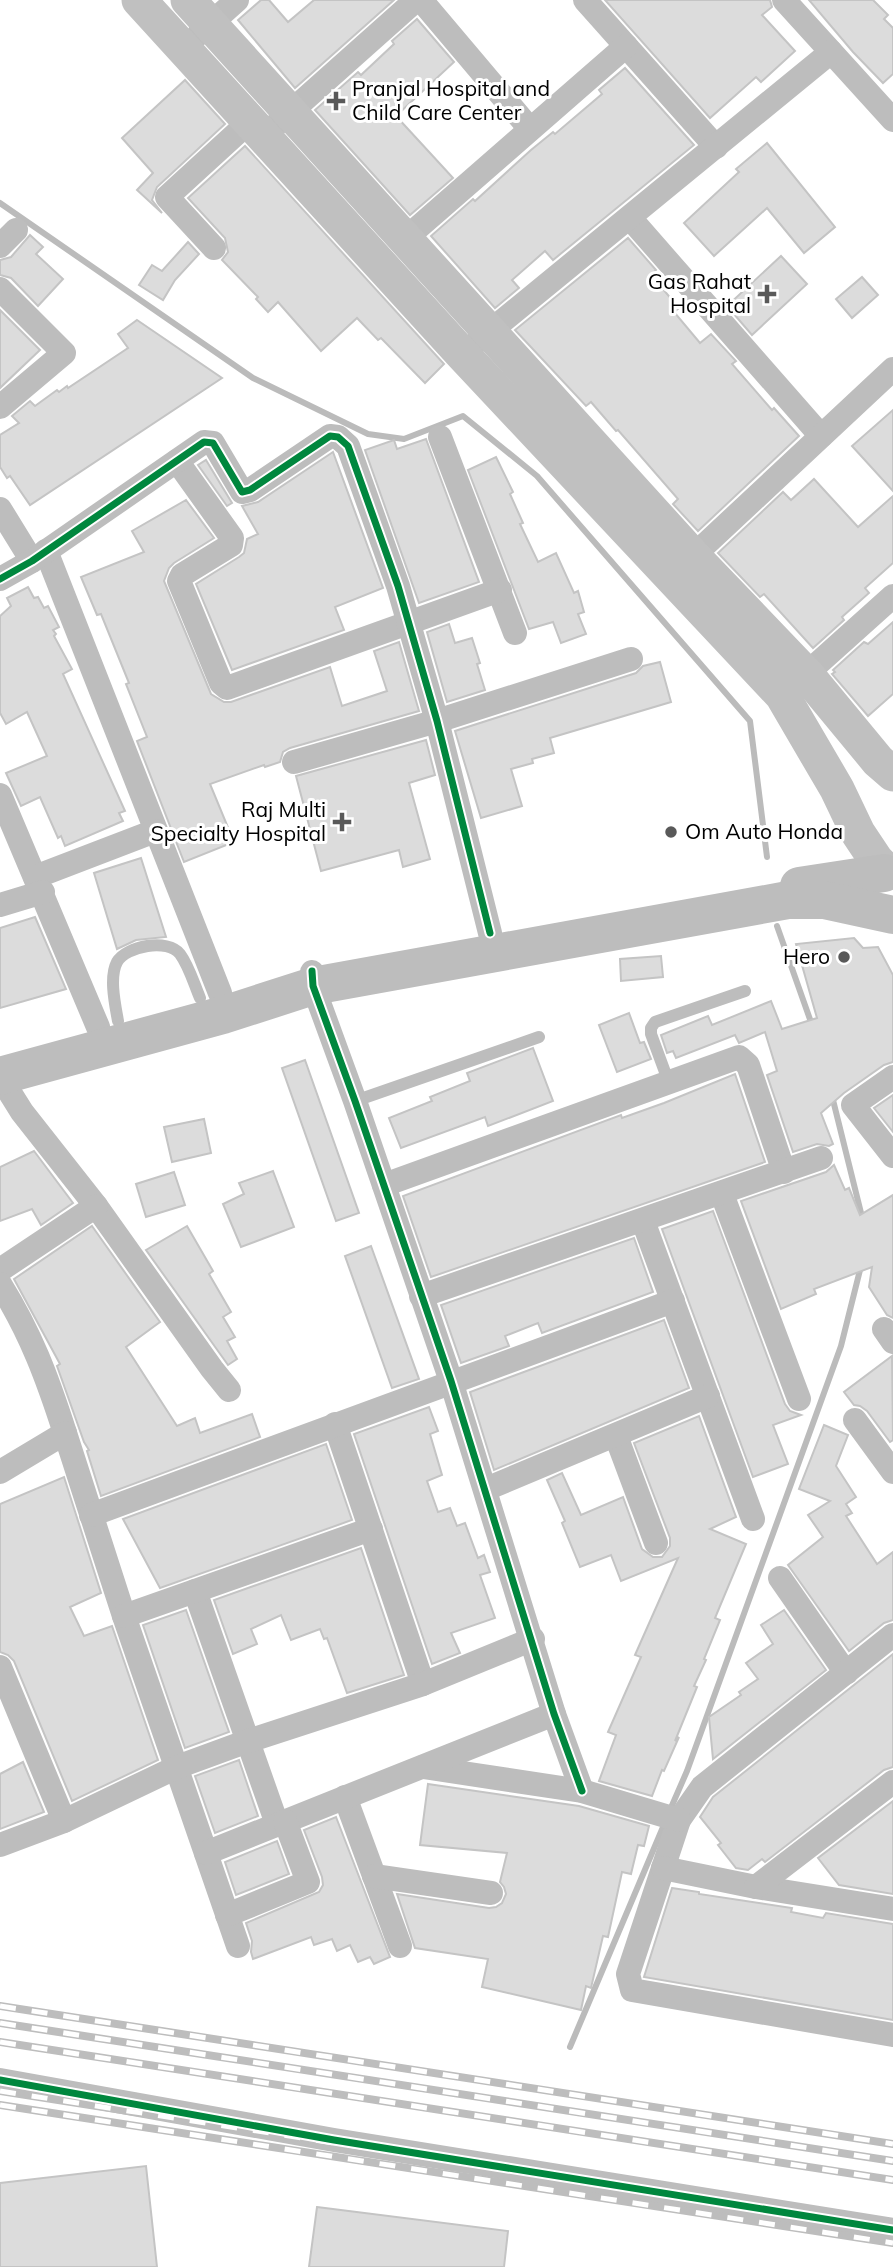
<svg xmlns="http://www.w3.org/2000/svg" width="893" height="2267" font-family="Mulish,sans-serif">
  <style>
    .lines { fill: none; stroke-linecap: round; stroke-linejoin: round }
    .stream { stroke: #bbb; stroke-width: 6 }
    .building { fill: #dcdcdc; stroke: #c4c4c4; stroke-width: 2 }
    .service { stroke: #bdbdbd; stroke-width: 12 }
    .minor { stroke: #bdbdbd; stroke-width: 24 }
    .secondary { stroke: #c0c0c0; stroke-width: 35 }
    .primary { stroke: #bdbdbd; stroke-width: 38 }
    .rail-casing { stroke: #bdbdbd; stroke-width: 8 }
    .rail { stroke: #fff; stroke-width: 5; stroke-dasharray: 16; stroke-linecap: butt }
    .cycleway-casing { stroke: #fff; stroke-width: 11 }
    .cycleway { stroke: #00873e; stroke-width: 7 }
    .poi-dot { fill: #595959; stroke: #fff; stroke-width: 2.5 }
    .labels { text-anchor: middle; stroke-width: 6; stroke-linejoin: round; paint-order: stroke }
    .poi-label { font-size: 21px; fill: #000; stroke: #fff; text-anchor: end }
  </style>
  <rect width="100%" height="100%" fill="#fff"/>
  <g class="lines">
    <g class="stream">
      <path d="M0,203L253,378L368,434L404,439L463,416L537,476L750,721L767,857"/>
      <path d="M777,926L812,1025"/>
      <path d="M832,1096L863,1221"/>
      <path d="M670,1810L687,1771L841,1346L861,1266"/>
      <path d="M570,2047L666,1820"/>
    </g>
  </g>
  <g class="building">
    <path d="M261,0H269L288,22L314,0H394L295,88L238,20Z"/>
    <path d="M605,0H770L772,7L762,15L795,51L761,82L756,77L710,118Z"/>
    <path d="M809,0H873L888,15L884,19L893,28V74L883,83L853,52Z"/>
    <path d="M417,19L454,62L396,116L453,178L410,215L315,110L358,72L361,75L394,44L392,41Z"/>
    <path d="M625,68L694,145L553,260L545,251L512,280L519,288L495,308L431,236L473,199L475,201L531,150L553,132L555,134L602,94L599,90Z"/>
    <path d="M185,80L225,124L157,187L152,200L162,213L137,190L153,173L122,138Z"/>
    <path d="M767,143L835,227L804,253L767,208L714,256L684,223L739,172L736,169Z"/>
    <path d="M245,146L444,364L425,383L381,338L378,340L357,318L321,351L278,302L268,312L256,299L258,297L222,260L228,252L225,238L188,198Z"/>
    <path d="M30,235L43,247L36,254L63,279L38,306L11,278L0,275V260L11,257Z"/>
    <path d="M628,238L656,270L651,275L679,308L674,312L700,343L711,334L736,361L732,364L772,410L774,408L799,436L698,531L673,504L678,499L618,430L616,431L591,402L586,406L515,330Z"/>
    <path d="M188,242L199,254L175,280L163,300L139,285L152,265L162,271Z"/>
    <path d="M781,256L807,284L752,335L727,306Z"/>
    <path d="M862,277L878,295L852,318L836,299Z"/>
    <path d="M0,310L40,350L0,388Z"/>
    <path d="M137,320L222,378L30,505L10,476L7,478L0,467V435L19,423L12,416L30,401L35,406L57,390L59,392L67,386L68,388L128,348L118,334Z"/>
    <path d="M893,410V491L852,446Z"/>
    <path d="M426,439L479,582L419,603L365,450L394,440L397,449Z"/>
    <path d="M333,452L383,588L335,607L344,630L232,670L196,584L239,557L244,553L247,539L258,534L242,506L258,502Z"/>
    <path d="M496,457L513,492L510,494L523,523L520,524L538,562L556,553L574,593L578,591L584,612L578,614L586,634L561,643L553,622L529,629L468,470Z"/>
    <path d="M206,460L232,503L227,506L198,465Z"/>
    <path d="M814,479L858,527L893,496V563L865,588L869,593L842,617L844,620L813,648L764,594L760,597L718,553L783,492L791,500Z"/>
    <path d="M186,500L214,538L174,563L169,568L164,581L211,694L224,702H231L330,667L342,706L387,691L374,651L399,642L419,711L290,748L283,752L280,762L265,767L264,765L210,784L234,842L184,862L137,741L147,737L126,684L129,683L101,614L97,615L81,577L144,552L132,531Z"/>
    <path d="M28,587L34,598L38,597L44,608L48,606L59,627L53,630L56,634L54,636L72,669L63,674L125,811L119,813L123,821L65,846L61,836L58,838L40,797L21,806L6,773L47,756L27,712L6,724L0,713V616L11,606L7,598Z"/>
    <path d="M893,622V694L868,716L832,674L835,672L833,670L864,642L868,644Z"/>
    <path d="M449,624L455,643L472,638L480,663L477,664L485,690L447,702L427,632Z"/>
    <path d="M660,662L671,702L550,738L554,753L532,759L533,763L511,769L522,806L481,818L455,731L636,673L643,666Z"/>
    <path d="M426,740L435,775L409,783L430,859L403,867L399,850L321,871L296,776Z"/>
    <path d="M141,858L166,937L136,940L117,949L94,873Z"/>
    <path d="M35,917L66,989L0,1008V928Z"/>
    <path d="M854,938L863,948L878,947L893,975V1062L884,1065L844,1093L821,1113L833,1144L829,1146L817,1144L793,1152L767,1075L777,1071L765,1032L739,1043L735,1035L676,1058L673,1051L667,1053L661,1035L708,1016L712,1025L771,1001L782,1029L817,1018L796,944Z"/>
    <path d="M661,956L663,977L621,981L620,959Z"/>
    <path d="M629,1013L640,1043L644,1042L651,1059L617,1072L599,1025Z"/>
    <path d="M533,1048L553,1101L488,1126L485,1117L401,1148L389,1118L432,1101L430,1097L470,1081L467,1073Z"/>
    <path d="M305,1060L359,1213L336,1221L282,1068Z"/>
    <path d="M735,1074L765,1162L431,1277L403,1196L621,1115L622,1118L664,1103Z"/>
    <path d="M893,1095V1132L874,1108Z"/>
    <path d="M204,1119L211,1153L172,1162L164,1127Z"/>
    <path d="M34,1151L73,1203L41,1225L32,1209L0,1221V1167Z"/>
    <path d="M834,1165L845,1190L849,1188L860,1215L893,1195V1318L887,1315L869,1287L872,1267L814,1289L816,1294L781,1309L741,1201L826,1172Z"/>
    <path d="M273,1171L294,1227L241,1247L223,1204L244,1194L239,1183Z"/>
    <path d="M174,1172L185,1205L146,1217L136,1184Z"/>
    <path d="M713,1211L785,1404L790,1411L801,1415L773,1425L788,1464L753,1477L662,1229Z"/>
    <path d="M92,1226L160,1322L126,1347L177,1426L195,1418L200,1433L252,1414L260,1437L101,1496L87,1451L89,1450L84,1442L57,1366L60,1364L14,1279Z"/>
    <path d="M187,1226L213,1271L209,1274L231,1312L223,1317L235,1337L227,1341L237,1359L228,1365L146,1250Z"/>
    <path d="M634,1238L653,1292L542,1333L538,1323L505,1336L509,1346L461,1363L441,1305Z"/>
    <path d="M371,1246L419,1379L392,1388L345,1256Z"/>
    <path d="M664,1320L689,1388L494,1470L470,1392Z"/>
    <path d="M892,1356L893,1440L890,1442L867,1411L860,1406L854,1405L844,1392Z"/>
    <path d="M429,1407L438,1431L430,1434L442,1475L427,1481L438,1512L450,1508L457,1526L465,1523L478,1558L484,1555L490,1572L480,1575L495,1618L451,1633L460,1653L432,1664L354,1434Z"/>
    <path d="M699,1416L736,1517L710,1529L746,1544L715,1618L720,1620L704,1659L706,1660L694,1686L697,1687L675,1741L679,1737L664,1771L662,1770L652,1796L599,1781L616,1735L608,1732L641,1657L635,1655L678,1558L621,1581L611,1555L580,1567L562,1523L565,1521L547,1480L562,1473L581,1515L623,1497L642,1549L653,1557H662L670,1546V1538L634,1443Z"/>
    <path d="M824,1425L848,1435L836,1466L856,1497L846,1504L852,1513L846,1516L877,1564L893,1552V1620L884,1623L849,1651L788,1565L823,1537L808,1515L830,1501L799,1489Z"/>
    <path d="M326,1444L352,1520L160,1588L123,1519Z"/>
    <path d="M64,1477L101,1593L70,1607L84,1636L112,1626L158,1760L72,1801L14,1661L8,1655L0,1652V1504Z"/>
    <path d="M361,1548L404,1675L347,1693L327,1638L324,1639L320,1629L291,1640L281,1615L251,1629L257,1644L233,1654L214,1600Z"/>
    <path d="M186,1610L229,1732L185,1748L143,1625Z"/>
    <path d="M784,1610L826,1670L713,1759L709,1717L741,1695L739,1692L758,1679L746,1663L773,1644L761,1625Z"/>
    <path d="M893,1654V1767L884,1770L765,1862L762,1859L748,1870L736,1868L718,1845L721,1843L700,1817L713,1797Z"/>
    <path d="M239,1760L258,1816L215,1833L195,1776Z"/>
    <path d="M23,1762L44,1812L0,1829V1774Z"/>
    <path d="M428,1784L579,1806L649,1826L644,1846L638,1845L631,1874L622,1872L608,1937L603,1936L591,1988L586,1986L581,2010L482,1987L488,1959L415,1948L397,1894L489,1908L496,1907L502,1903L506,1894L504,1887L500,1882L507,1853L420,1845Z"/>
    <path d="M893,1801V1894L839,1885L818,1858Z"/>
    <path d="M336,1817L390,1957L374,1964L370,1957L358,1962L350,1945L337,1951L332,1939L314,1945L311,1937L253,1959L251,1952L252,1941L246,1923L319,1892L323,1885L322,1877L304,1830Z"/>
    <path d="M277,1841L289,1874L236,1895L225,1862Z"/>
    <path d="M672,1888L699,1892V1894L792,1908L791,1912L823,1918L826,1913L893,1924V2020L644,1977Z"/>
    <path d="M146,2166L157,2267H0V2183Z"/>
    <path d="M317,2207L508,2231L504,2267H309Z"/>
  </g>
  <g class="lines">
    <g class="service">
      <path d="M118,1021C115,1004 109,977 117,962C126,946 168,938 180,954C189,966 194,984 200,998"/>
      <path d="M669,1083L651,1034V1028L655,1022L745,991"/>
      <path d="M355,1101L539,1037"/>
    </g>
    <g class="minor">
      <path d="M421,0L530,129"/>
      <path d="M585,0L716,147"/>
      <path d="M784,0L893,120"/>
      <path d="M199,34L237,0"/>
      <path d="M278,123L416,0"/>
      <path d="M630,218L821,436"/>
      <path d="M406,238L626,46"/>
      <path d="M0,246L16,230"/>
      <path d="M214,248L167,197L250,121"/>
      <path d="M0,289L64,353L0,407"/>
      <path d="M478,341L831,52"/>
      <path d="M440,437L515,633"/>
      <path d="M177,461L232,538L231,545L182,575L179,581L221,683L227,688L500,590"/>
      <path d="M0,509L32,561"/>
      <path d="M46,551L220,993"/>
      <path d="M693,556L893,369"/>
      <path d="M0,579L32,561L204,442L213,443L242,492L250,490L330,436L338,437L348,446L398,586L437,721L490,933"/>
      <path d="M795,684L893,596"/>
      <path d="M294,762L437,721L631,659"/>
      <path d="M0,795L98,1027"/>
      <path d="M35,877L155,831"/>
      <path d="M0,905L43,892"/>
      <path d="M312,972L313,986L355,1101L451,1381L554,1714L582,1791"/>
      <path d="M0,1077L22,1112L96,1206L212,1369L229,1390"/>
      <path d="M893,1077L853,1105L893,1156"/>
      <path d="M384,1185L739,1057L748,1065L784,1172"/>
      <path d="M722,1194L799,1399"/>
      <path d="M643,1221L753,1519"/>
      <path d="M0,1270L96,1206"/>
      <path d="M0,1284C31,1334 47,1377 65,1433"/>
      <path d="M421,1296L821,1158"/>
      <path d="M884,1329L893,1342"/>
      <path d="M855,1420L893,1472"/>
      <path d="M335,1424L423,1684"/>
      <path d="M616,1436L656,1543"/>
      <path d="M0,1472L65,1433L124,1616L238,1946"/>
      <path d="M486,1489L708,1396"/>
      <path d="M91,1515L673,1301"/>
      <path d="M780,1578L846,1673"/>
      <path d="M195,1591L277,1824"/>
      <path d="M124,1616L371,1529"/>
      <path d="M893,1635L702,1787L679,1820L628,1974L632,1990L893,2035"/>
      <path d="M0,1667L64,1821"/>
      <path d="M423,1767L582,1791L679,1820"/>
      <path d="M345,1797L400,1946"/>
      <path d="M0,1845L64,1821L177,1767L248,1741L423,1684L533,1639"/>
      <path d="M206,1853L554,1714"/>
      <path d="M663,1868L756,1887L893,1909"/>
      <path d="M374,1876L491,1893"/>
      <path d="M756,1887L893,1782"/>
      <path d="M227,1915L308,1882L285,1821"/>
      <path d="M0,2080L334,2140L893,2230"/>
    </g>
    <g class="secondary">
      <path d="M139,0L462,354L782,695L837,789L858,833L876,860L886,870"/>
      <path d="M188,0L693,556L807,675L878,761L893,774"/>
    </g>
    <g class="primary">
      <path d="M799,886L884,873"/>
      <path d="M0,1076L223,1015L313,986L788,900H824L893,915"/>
    </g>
    <g class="rail-casing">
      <g id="rail">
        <path d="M0,2006L893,2144"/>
        <path d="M0,2023L893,2161"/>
        <path d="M0,2042L893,2180"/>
        <path d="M0,2091L893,2230"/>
        <path d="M0,2105L893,2243"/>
      </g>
    </g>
    <use href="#rail" class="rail"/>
    <g class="cycleway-casing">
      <g id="cycleway">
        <path d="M0,579L32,561L204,442L213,443L242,492L250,490L330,436L338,437L348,446L398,586L437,721L490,933"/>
        <path d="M312,971L313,986L355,1101L451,1381L554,1714L582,1791"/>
        <path d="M0,2080L334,2140L893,2230"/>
      </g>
    </g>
    <use href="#cycleway" class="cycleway"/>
  </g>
  <g class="poi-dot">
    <path d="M332.5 90.5h7v7h7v7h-7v7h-7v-7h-7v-7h7z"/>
    <path d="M763.5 283.5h7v7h7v7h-7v7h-7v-7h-7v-7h7z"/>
    <path d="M338.5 811.5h7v7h7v7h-7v7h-7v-7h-7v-7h7z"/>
    <circle cx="671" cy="832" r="7"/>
    <circle cx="844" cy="957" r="7"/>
  </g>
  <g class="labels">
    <g class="poi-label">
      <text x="352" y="96" text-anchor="start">Pranjal Hospital and<tspan x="352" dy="24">Child Care Center</tspan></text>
      <text x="751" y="289">Gas Rahat<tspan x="751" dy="24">Hospital</tspan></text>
      <text x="326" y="817">Raj Multi<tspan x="326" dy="24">Specialty Hospital</tspan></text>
      <text x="685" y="839" text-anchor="start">Om Auto Honda</text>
      <text x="830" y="964">Hero</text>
    </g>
  </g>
</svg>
